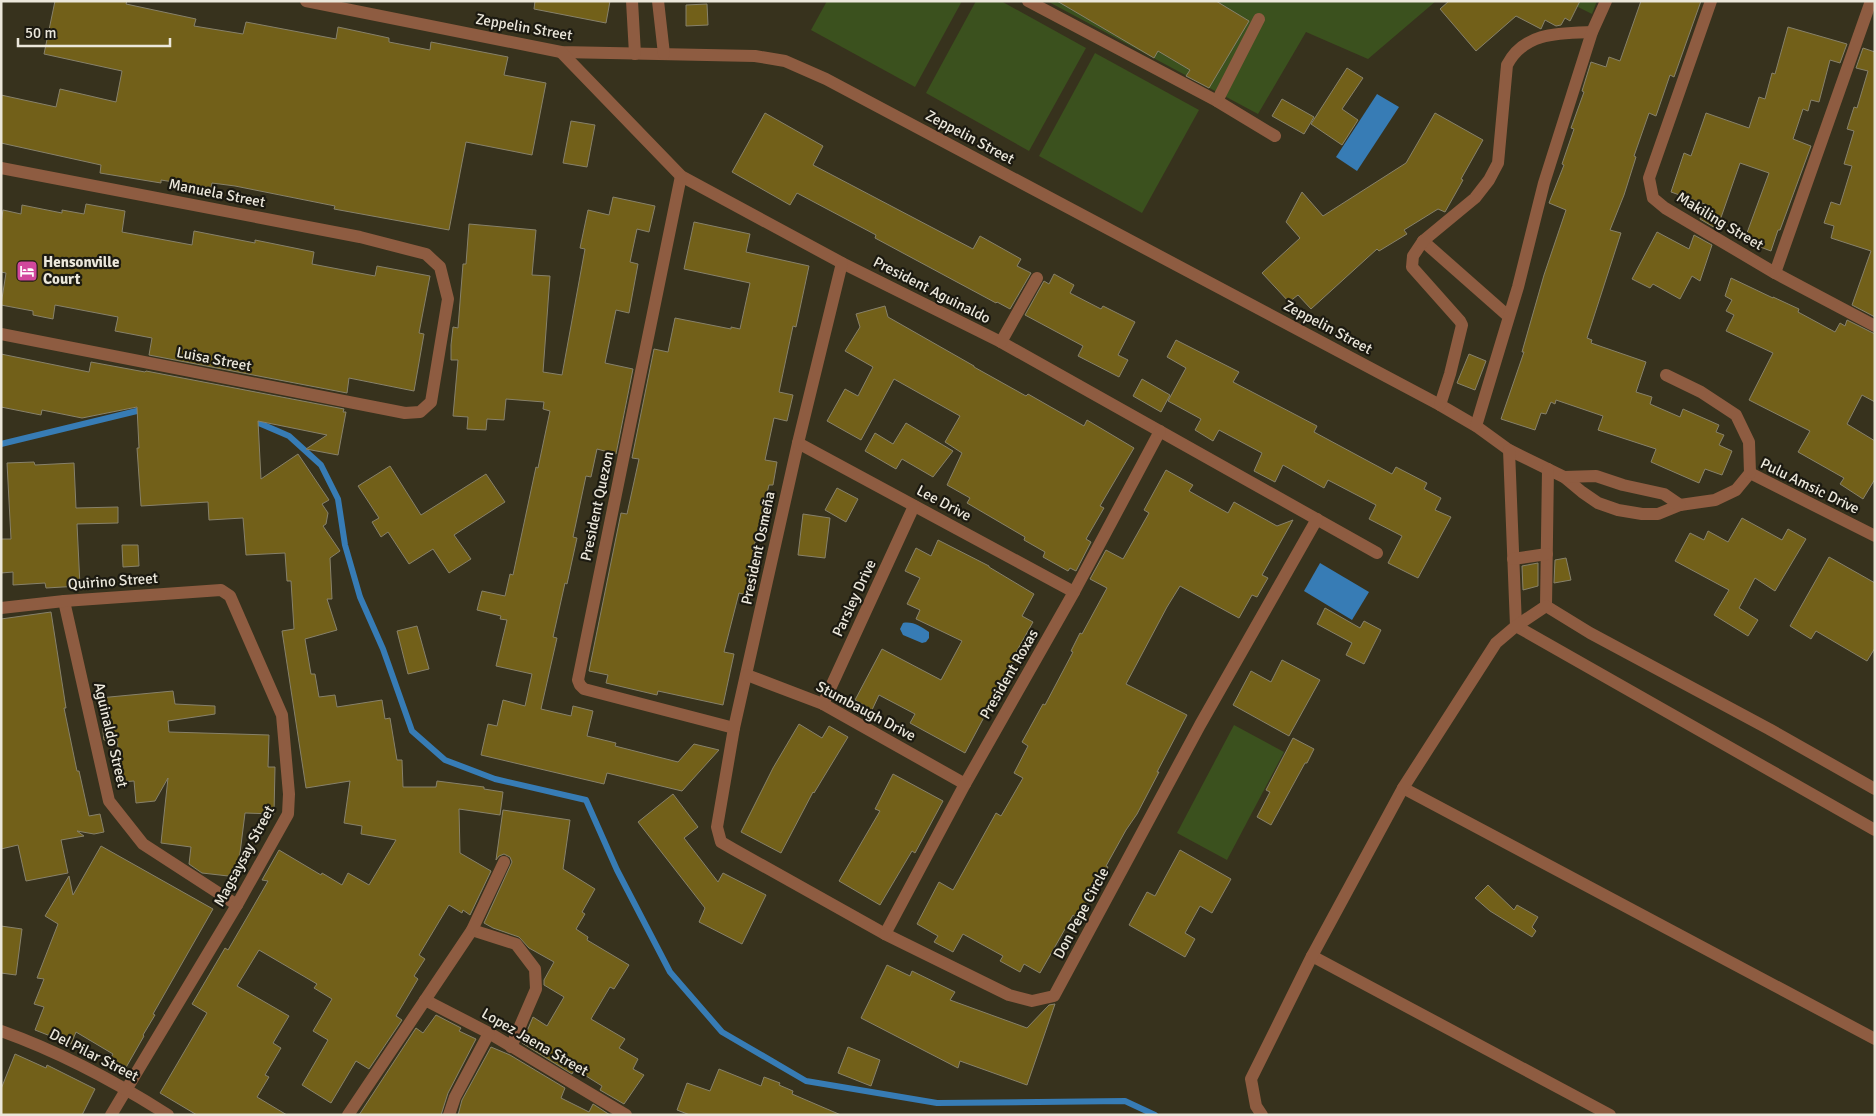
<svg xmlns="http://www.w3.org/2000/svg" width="1876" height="1116" font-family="Signika,sans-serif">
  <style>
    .green { fill: #3b511e }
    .water { fill: #377cb5 }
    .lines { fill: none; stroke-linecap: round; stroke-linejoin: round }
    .stream { stroke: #377cb5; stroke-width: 6 }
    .building { fill: #726019; stroke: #87816a }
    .minor { stroke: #8e5c41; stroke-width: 12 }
    .labels { text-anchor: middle; stroke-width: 4.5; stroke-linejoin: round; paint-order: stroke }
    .street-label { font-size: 15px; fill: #ebe7db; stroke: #1c1a11 }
    .poi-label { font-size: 15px; font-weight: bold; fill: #ebe7db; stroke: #1c1a11; text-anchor: start }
  </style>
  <rect width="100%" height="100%" fill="#37321d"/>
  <g class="green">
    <path d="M827,1H962L915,87L811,30Z"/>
    <path d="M976,1H1001L1086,48L1029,151L926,93Z"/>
    <path d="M1047,1H1436L1368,59L1306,32L1258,114Z"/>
    <path d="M1566,1H1597L1592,14Z"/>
    <path d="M1095,53L1199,110L1142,213L1039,156Z"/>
    <path d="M1234,725L1284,752L1227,860L1177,833Z"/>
  </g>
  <g class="water">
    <path d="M1377,94L1399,107L1357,171L1336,157Z"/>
    <path d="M1320,563L1369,592L1352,620L1304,591Z"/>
    <path d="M903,623C913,621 921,627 929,632V638L926,642L922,643L903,635L900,629Z"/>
  </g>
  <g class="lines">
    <g class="stream">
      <path d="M252,420L289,436L321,465L338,499L345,545L360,597L383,649L412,731L445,760L495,779L586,800L617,870L670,972L722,1032L806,1081L937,1103L1125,1101L1155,1115"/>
      <path d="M1,444L145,409"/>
    </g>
  </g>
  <g class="building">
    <path d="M55,1H127L126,4L196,19L194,26L243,34L246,22L336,39L338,27L389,38V42L430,50L431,42L508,57L504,75L546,83L532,155L466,142L449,230L334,209L335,206L235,186L212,183L211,188L161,180V183L100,173L101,165L1,143V95L56,107L60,89L116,102L122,71L44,54Z"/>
    <path d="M535,1H610L606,23L534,9Z"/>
    <path d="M1057,1H1216L1249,21L1209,88L1186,76L1190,70L1158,51L1154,58Z"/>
    <path d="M1449,1H1580L1570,21L1565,18L1561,25L1556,26L1545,20L1541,29L1516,16L1476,51L1440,9Z"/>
    <path d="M1641,1H1701L1674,77L1670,75L1656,116L1649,113L1634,156L1636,157L1624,195L1610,230L1621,233L1587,338L1592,340L1591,343L1646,362L1636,392L1652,397L1650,404L1680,417L1683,409L1719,425L1716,432L1724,435L1719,445L1732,451L1722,475L1705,469L1699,483L1651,462L1656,449L1598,430L1603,416L1556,400L1555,404L1551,402L1546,414L1541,413L1535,430L1501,419L1524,352H1522L1544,275L1566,210L1549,203L1564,165L1562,164L1574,129L1571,128L1584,92L1582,91L1591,62L1606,67L1609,57L1620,61Z"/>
    <path d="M707,4L708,25L686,26V5Z"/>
    <path d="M1788,27L1847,44L1840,63L1830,60L1819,102L1811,100L1808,111L1803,109L1793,139L1811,146L1780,230H1778L1771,251L1744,241L1769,173L1740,163L1717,229L1700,219L1705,204L1671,192L1684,153L1691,156L1706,113L1749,128L1759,97L1765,99L1772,73L1775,74Z"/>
    <path d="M1863,48L1875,52V317L1852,305L1871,251L1831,238L1834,226L1824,223L1831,202L1840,205L1852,166L1844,164L1854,131L1847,129L1854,107L1857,108L1868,71L1856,68Z"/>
    <path d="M1347,68L1363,78L1342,109L1358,120L1342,145L1311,124Z"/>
    <path d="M1282,99L1314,117L1304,134L1272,116Z"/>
    <path d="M765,113L823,146L813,165L973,249L980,236L1021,259L1017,266L1031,273L1010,309L997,302L996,303L875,238L876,235L797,193L790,205L732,172Z"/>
    <path d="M1435,113L1483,140L1461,179L1463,180L1445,212L1438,209L1404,230L1407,234L1379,251L1377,249L1311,309L1298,295L1289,302L1262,273L1300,238L1286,222L1302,192L1323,216L1406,163Z"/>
    <path d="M571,121L595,125L587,167L563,163Z"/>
    <path d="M613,197L655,206L649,232L637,229L630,262L638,264L629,313L616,310L605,363L633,369L616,454L597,449L591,477L586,476L573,537L577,538L567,584L565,583L553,637L557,638L541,709L571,716L573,706L593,711L587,736L616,743L615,746L678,762L694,744L719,750L682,791L607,773L604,784L481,755L488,724L497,726L503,700L525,706L532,674L496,666L507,620L500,619L501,616L477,610L482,591L505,596L510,574L513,575L536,467L538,468L550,411L543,409L544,402L506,399L504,420L487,419L486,430L467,429L468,417L453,416L458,360H451V345L453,327L458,328L463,264H466L469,224L536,230L532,275L550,276L543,372L562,375L585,249L580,248L588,210L609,215Z"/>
    <path d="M86,204L125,211L122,232L192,245L194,231L255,243V240L314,252L312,264L375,276L377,266L430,276L419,333L424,334L414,391L349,378L347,393L149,355L152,338L115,331L118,317L55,305L53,319L33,315V311L1,305L6,273L1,272V223L3,210L21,214L22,205L62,213V210L84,214Z"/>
    <path d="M694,222L750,234L746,252L809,266L796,327L793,326L779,392L793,395L787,421L774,418L765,460L777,462L773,485H769L753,551L757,552L747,595L739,593L724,652L734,654L723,705L658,691L657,695L606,683L608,675L589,671L621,513L627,514L639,459L632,458L654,349L668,352L675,318L731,329V327L740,329L750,283L684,269Z"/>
    <path d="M1657,232L1689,249L1694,235L1712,245L1700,281L1692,276L1680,299L1653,284L1650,288L1632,279Z"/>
    <path d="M1054,274L1074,285L1070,293L1101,309L1103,306L1135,322L1118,355L1128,360L1119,377L1078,356L1083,346L1025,315L1044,281L1049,284Z"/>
    <path d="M1731,278L1773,298V297L1799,309L1798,312L1835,332L1840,323L1845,326L1847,320L1875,334V402L1862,395L1847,424L1875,441V479L1863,499L1840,484L1844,478L1798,452L1810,431L1749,400L1773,353L1726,331L1734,315L1726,311L1732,300L1725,296Z"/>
    <path d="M885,306L888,317L974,366V367L1026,396L1028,394L1084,426L1087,420L1134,448L1100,506L1104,508L1086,539L1091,542L1076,571L1070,568L1068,571L1043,557L1045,552L1024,540L1025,537L967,503L970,498L947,485L962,453L945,442L960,416L894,379L861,440L827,421L845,389L858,396L873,367L845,351L860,327L856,314Z"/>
    <path d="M1176,340L1239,372L1233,382L1317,426L1314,432L1392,474L1396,467L1427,483L1424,489L1441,498L1435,510L1451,517L1418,578L1388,563L1402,536L1369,519L1376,505L1328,480L1324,488L1283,465L1275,482L1254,471L1262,453L1219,430L1213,441L1195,430L1201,419L1168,401L1186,368L1167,357Z"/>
    <path d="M1,354L89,372L91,362L145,372L146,371L344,409L343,412H346L338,455L306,449L327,435L258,421L261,479L298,454L329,500L322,504L328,513L326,524L323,526L340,551L330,558L332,599H327L337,630L305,639L311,674H315L319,697L335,695L337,707L382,700L385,719L390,718L397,760H402L403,787H436L437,781L484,787V789L503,792L500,815L459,809L460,853L491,871L470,915L463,910L462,913L449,905L419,955L425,959L414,976L418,979L396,1016L402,1020L369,1069L356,1061L331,1103L302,1085L328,1040L313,1031L332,999L314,988L317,984L259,950L237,986L289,1016L273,1043L281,1048L265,1075L269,1077L257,1097L287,1115H197L160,1093L207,1013L192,1004L225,948L228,950L249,914L268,881L262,880L279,850L321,875L322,873L342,885L348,873L369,885L396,840L361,834L362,826L344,823L350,781L306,788L282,631L294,629L291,581H287L285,553L246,555L243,518L209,520L208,502L141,506L137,448H139L137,407L82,418L42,410L41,415L1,407Z"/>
    <path d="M1469,354L1486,361L1475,390L1457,383Z"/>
    <path d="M1142,379L1170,395L1161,412L1133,396Z"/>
    <path d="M906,423L953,451L933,477L902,459L896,469L865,451L875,433L893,444Z"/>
    <path d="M34,462L35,465L74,463L76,508L118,507V523L77,524L80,586L46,588L45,583L13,585V572L1,573V539H11L7,463Z"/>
    <path d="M390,466L421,515L486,474L505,502L454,535L471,559L449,573L433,549L409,564L388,532L381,537L372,522L379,518L358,486Z"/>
    <path d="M1166,470L1193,485L1189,491L1228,513L1234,502L1277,526L1293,520L1262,575L1268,578L1257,597L1252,595L1239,618L1180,586L1167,607L1126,684L1187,715L1157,772H1159L1137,814L1126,830L1106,866L1108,867L1079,919L1073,915L1040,973L1024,964L1020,972L1000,961L1003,956L963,934L953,952L934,942L938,936L917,924L939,882L953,890L996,813L1001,816L1023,778L1014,773L1028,746L1022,742L1043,704L1045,705L1073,652L1071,651L1080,633L1082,634L1107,588L1090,579L1106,550L1123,559L1149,513L1144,510Z"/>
    <path d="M837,488L858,499L846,522L825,510Z"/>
    <path d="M803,514L830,518L825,558L798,555Z"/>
    <path d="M1742,518L1782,540L1788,529L1806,539L1775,591L1755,578L1739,608L1758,620L1748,636L1714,615L1729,590L1675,561L1690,533L1704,540L1708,531L1728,542Z"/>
    <path d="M938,540L989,566V567L1034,594L1022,616L1033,622L1014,656L1016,657L965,753L910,723L915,714L879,695L872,710L855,700L882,649L941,680L962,641L916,619L920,610L907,604L920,578L905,571L916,548L931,556Z"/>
    <path d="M122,545H138L139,566L123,567Z"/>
    <path d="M1829,557L1875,583V648L1867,661L1816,631L1811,639L1790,626Z"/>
    <path d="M1566,558L1571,580L1554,583L1555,560Z"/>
    <path d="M1538,563V586L1523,590L1522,566Z"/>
    <path d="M1325,608L1360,628L1364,621L1381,630L1364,664L1346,655L1352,643L1317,624Z"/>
    <path d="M51,612L66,708H64L77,771H79L89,816L100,814L104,832L94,834L77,831L84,836L61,840L68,873L26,881L18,845L1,849V619Z"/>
    <path d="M417,626L429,669L408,674L397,631Z"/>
    <path d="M1282,660L1320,680L1289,736L1233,705L1251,671L1271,682Z"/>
    <path d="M173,691L175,704L215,706V714L168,721L169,732L269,735L268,767H275L274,814L245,813L237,877L202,873L189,864L191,847L161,843L168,778L155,801L136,803L134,781L122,782L117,739L104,740L99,698Z"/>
    <path d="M799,724L822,738L829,726L848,737L814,793L813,792L781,853L741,832L773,768Z"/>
    <path d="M1293,738L1314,749L1307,763H1305L1271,825L1257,817L1270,792L1266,790Z"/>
    <path d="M893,774L943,801L915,853L912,851L880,905L839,881L880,811L875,809Z"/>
    <path d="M673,794L698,827L684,838L718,882L723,873L766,895L742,944L699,922L705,908L638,822Z"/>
    <path d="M503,810L570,820L563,869L595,889L582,912L585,914L576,929L588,937L587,940L629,965L614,989L610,987L591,1019L625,1039L619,1048L638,1059L633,1069L644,1075L624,1104L600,1090L602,1086L575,1069L572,1074L522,1043L533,1017L547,1026L564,997L544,985V980L554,962L529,948L519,937L493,928L484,923L512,862L510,857L504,854L499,856L496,860Z"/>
    <path d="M101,846L213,909L153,1014L155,1015L143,1035L144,1036L124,1071L108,1062L113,1054L76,1032L71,1044L35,1030L44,1007L34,1004L44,979L37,978L58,924L45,916L69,876L73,895Z"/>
    <path d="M1180,850L1231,879L1212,913L1200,906L1185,933L1195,939L1185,957L1129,925L1147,892L1155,896Z"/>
    <path d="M1488,885L1514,910L1517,905L1538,917L1532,927L1536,931L1532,937L1490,911L1475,898Z"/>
    <path d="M1,926L22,929L16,975L1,973Z"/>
    <path d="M887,965L910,976L912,971L955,992L950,1000L1027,1028L1049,1005L1055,1004L1027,1085L960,1061L958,1068L861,1018Z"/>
    <path d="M436,1015L461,1028L459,1031L476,1039L448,1093L441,1115H359L416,1028L423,1033Z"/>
    <path d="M491,1047L510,1055L565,1088L561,1098L589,1112L593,1104L610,1115H458L462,1100Z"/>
    <path d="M848,1047L880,1060L871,1086L838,1073Z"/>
    <path d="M15,1054L46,1068L47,1065L95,1089L82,1115H1V1089Z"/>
    <path d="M719,1069L761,1086L764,1077L780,1083L779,1085L793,1091L792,1094L841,1115H690L677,1110L687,1083L710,1091Z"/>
  </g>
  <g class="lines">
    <g class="minor">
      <path d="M306,1L561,52L755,56L785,61L826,79L1440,405L1476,426L1509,450L1564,477L1582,492L1598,503L1618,510L1642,514H1658L1680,505L1715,500L1736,490L1750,473L1875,536"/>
      <path d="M632,1L635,54"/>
      <path d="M658,1L664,54"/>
      <path d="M1028,1L1217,101L1275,136"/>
      <path d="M1711,1L1649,178L1653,198L1665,208L1775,273L1875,326"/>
      <path d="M561,52L681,176L842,263L1001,342L1377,553"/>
      <path d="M1217,101L1259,19"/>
      <path d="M1,168L360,237L426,254L440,267L448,299L431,402L420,412L405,413L1,334"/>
      <path d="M681,176L578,680L580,685L584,689L734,728"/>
      <path d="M1423,241L1508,316"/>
      <path d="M842,263L798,443L734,728L717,827L721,842L733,849L885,934L1009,995L1032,1001L1054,996L1200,725L1317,519"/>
      <path d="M1775,273L1871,1"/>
      <path d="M1001,342L1037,278"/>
      <path d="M1666,375L1701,392L1736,415L1749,442L1750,473"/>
      <path d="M1440,405L1450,374L1462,325L1460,321L1412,267L1413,256L1423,241L1475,198L1489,180L1498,163L1507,65C1524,32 1559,33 1592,32"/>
      <path d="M1476,426L1518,287L1544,183L1592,32L1606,1"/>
      <path d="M798,443L1074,592"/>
      <path d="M1509,450L1516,626L1875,830"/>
      <path d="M1548,469L1546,606L1590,633L1769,729L1875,789"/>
      <path d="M1564,477L1596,476L1623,485L1664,494L1680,505"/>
      <path d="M1513,559L1547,554"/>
      <path d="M64,601L109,801L143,844L237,905"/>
      <path d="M1,608L64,601L221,590L230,596L282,715L289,794L288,814L237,905L111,1115"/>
      <path d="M747,675L823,704L965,784"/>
      <path d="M823,704L914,506"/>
      <path d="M1403,788L1875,1039"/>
      <path d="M472,930L516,944L535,969L536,989L511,1047"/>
      <path d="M885,934L965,784L1074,592L1160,431"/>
      <path d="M1312,956L1610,1115"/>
      <path d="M425,1000L489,1033L626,1115"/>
      <path d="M1,1031C60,1052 116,1082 168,1115"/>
      <path d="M348,1115L472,930L504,862"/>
      <path d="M449,1115L455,1097L489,1033"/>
      <path d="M1262,1115L1256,1106L1251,1079L1312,956L1403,788L1496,643L1516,626L1546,606"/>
    </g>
  </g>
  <defs>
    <g id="hotel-square" transform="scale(1.125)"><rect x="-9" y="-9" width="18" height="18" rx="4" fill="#d1479c" stroke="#1c1a11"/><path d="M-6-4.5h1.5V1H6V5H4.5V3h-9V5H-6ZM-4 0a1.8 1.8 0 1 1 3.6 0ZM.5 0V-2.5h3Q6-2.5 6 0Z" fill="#fff"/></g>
  </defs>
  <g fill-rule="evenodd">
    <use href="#hotel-square" x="27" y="271"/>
  </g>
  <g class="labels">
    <g class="street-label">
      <text transform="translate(524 27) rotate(10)" y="5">Zeppelin Street</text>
      <text transform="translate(970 137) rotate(28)" y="5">Zeppelin Street</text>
      <text transform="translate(217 193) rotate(11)" y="5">Manuela Street</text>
      <text transform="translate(1720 221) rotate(31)" y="5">Makiling Street</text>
      <text transform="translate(932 290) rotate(27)" y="5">President Aguinaldo</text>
      <text transform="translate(1328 327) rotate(28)" y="5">Zeppelin Street</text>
      <text transform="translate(214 359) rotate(11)" y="5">Luisa Street</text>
      <text transform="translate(1810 486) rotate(26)" y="5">Pulu Amsic Drive</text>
      <text transform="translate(944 503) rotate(28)" y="5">Lee Drive</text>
      <text transform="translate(597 506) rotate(-78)" y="5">President Quezon</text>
      <text transform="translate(758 548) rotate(-78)" y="5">President Osmeña</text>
      <text transform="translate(113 581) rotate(-4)" y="5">Quirino Street</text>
      <text transform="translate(854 598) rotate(-65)" y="5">Parsley Drive</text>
      <text transform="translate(1009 674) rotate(-60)" y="5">President Roxas</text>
      <text transform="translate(866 711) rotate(28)" y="5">Stumbaugh Drive</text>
      <text transform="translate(111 735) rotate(77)" y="5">Aguinaldo Street</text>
      <text transform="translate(244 856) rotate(-62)" y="5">Magsaysay Street</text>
      <text transform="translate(1081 913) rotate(-62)" y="5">Don Pepe Circle</text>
      <text transform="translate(535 1042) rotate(30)" y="5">Lopez Jaena Street</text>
      <text transform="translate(94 1055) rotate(27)" y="5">Del Pilar Street</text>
    </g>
    <g class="poi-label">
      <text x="43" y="267">Hensonville<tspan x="43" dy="17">Court</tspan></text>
    </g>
  </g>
  <rect width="1876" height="1116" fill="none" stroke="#ebe7db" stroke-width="5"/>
  <path d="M18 38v8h152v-8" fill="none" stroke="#ebe7db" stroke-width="2.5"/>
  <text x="25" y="38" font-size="15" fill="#ebe7db" stroke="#1c1a11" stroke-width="4" paint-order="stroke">50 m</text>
</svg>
